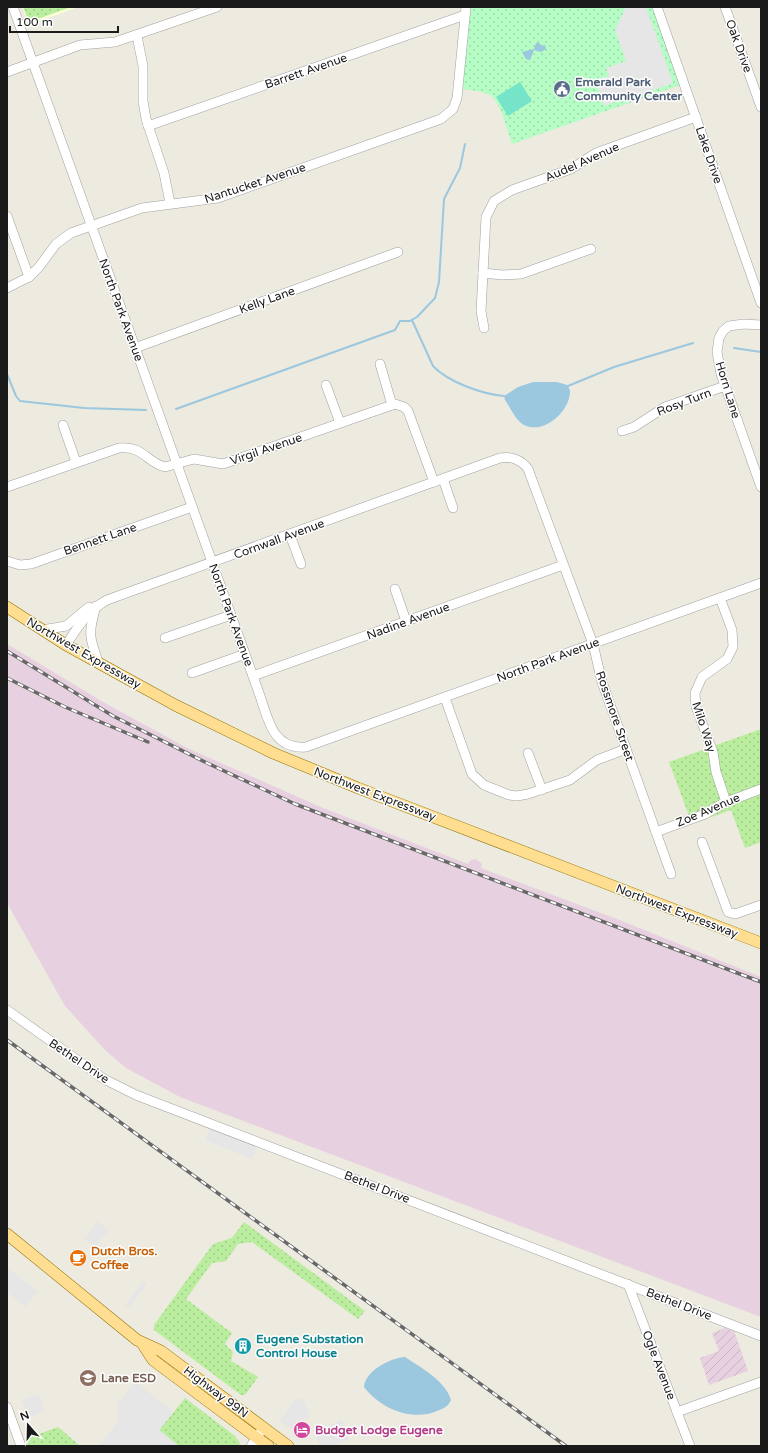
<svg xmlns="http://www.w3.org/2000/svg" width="768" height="1453" font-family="'Varela Round',sans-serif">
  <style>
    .industrial { fill: url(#industrial-furrows) }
    .education { fill: #faffd6 }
    .railway { fill: #e7d0e0 }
    .grass { fill: url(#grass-dots) }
    .park { fill: url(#park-dots) }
    .pitch { fill: #75e4c8 }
    .parking { fill: #e6e6e6 }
    .water { fill: #9bc7df }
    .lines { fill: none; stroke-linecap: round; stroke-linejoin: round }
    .stream { stroke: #9bc7df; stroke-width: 2 }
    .minor-casing { stroke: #a1a1a1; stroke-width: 10 }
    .major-casing { stroke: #917400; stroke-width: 12 }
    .minor { stroke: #fff; stroke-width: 9 }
    .major { stroke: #ffde92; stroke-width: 11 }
    .rail-casing { stroke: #686868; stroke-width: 3.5 }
    .rail { stroke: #fff; stroke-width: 2; stroke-dasharray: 6; stroke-linecap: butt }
    .labels { text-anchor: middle; stroke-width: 3; stroke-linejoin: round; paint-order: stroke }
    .street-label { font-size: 12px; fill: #1a1a1a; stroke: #fff }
    .service-label { font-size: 12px; font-weight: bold; fill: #4e5e75; stroke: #fff; text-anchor: start }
    .food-label { font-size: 12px; font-weight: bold; fill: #c56008; stroke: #fff; text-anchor: start }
    .culture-label { font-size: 12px; font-weight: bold; fill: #0d838f; stroke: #fff; text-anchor: start }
    .education-label { font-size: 12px; font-weight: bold; fill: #785e54; stroke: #fff; text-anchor: start }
    .hotel-label { font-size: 12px; font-weight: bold; fill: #b23c85; stroke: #fff; text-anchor: start }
  </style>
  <defs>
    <pattern id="industrial-furrows" width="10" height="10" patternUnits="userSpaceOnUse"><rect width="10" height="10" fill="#e7d0e0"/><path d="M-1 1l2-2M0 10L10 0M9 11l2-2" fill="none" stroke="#c6b2c0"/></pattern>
    <pattern id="grass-dots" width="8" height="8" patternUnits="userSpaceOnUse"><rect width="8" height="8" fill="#bbed9f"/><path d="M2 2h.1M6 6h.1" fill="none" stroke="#a0cb88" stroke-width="1.8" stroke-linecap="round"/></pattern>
    <pattern id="park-dots" width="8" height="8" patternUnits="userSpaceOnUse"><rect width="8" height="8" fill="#b6fdc5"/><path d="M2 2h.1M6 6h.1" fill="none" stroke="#9cd8a9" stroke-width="1.8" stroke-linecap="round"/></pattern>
  </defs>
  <rect width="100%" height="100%" fill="#edeadf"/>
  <path class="industrial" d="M725,1328L734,1331L748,1371L709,1385L700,1358L719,1351L712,1333Z"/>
  <path class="education" d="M22,7H78L29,25Z"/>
  <path class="railway" d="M7,644L103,702L187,748L323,808L468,864L471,860L476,859L482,864L481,868L617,919L761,977V1317L180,1097L126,1068L106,1051L65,1006L7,903Z"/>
  <g class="grass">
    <path d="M23,7H71L29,22Z"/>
    <path d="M761,729V842L745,848L731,810L692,824L669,762Z"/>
    <path d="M244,1222L365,1311L358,1319L252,1242L238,1244L226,1261L212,1263L186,1299L232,1333L225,1344L233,1352L231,1361L258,1377L245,1395H241L154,1330V1325L213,1244L232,1238Z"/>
    <path d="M185,1398L235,1436L240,1443L239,1446H179L159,1430Z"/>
    <path d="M58,1427L80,1446H28L25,1439Z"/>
  </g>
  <path class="park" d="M471,7H653L680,85L512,144C508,133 500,100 490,95C482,91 470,90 462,89Z"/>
  <path class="pitch" d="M520,82L532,101L508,116L496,97Z"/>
  <g class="parking">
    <path d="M626,7H646L673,83L632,98L629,96L604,106L595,80L609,76L606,68L626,61L615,30Z"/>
    <path d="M210,1128L257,1147L252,1159L205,1140Z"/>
    <path d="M98,1221L109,1230L95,1247L84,1239Z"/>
    <path d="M7,1267L38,1292L25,1307L7,1292Z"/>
    <path d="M143,1281L147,1284L129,1308L125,1305Z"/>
    <path d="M134,1384H138L174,1412L159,1430L179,1446H99L118,1422L117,1404Z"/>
    <path d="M39,1394L45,1411L28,1418L22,1400Z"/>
    <path d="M298,1398L304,1400L310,1417L296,1421L291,1429L280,1421L293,1402Z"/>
    <path d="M342,1420L349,1440L331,1446H320L314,1430Z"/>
  </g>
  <g class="water">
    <path d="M536,43H539L542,46L545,45L546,49L541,52L534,50L530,60L526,59L522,52L534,49Z"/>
    <path d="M533,382H557L567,385L570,390C571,410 545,435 524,425C516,421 510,407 505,400L504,396L518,387Z"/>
    <path d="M405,1357C421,1368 445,1380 451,1400C448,1407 444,1408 437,1411C411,1422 380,1408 364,1387C365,1371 390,1358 405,1357Z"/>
  </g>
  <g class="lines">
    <g class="stream">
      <path d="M412,320L433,366C448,382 482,394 504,396"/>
      <path d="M734,348L761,352"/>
      <path d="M7,374L16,396L20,401L84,408L146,410"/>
      <path d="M568,386L614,367L693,343"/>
      <path d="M176,409L395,330L400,321H410L417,317L435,298L439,282L444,199L460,168L465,144"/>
    </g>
    <g class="minor-casing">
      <g id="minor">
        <path d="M13,7L259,693C268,718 272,750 306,747L761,583"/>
        <path d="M657,7L761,303"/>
        <path d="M725,7L761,107"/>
        <path d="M137,36L143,66V101L146,119L164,173L170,203"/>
        <path d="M7,72L80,45L115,42L217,7"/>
        <path d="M148,126L465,15"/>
        <path d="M7,216L29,277"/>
        <path d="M483,273L502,275L521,274L591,249"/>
        <path d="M7,288L29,277L39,267L56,244L71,233L142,208L218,198L441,119L453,109L457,98L466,7"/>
        <path d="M761,325L744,324L729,326L723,331L719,338L717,352L721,374L761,487"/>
        <path d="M484,328L481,311L486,217L494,201L512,190L571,169L596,153L696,117"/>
        <path d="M135,348L398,252"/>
        <path d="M380,364L392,405"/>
        <path d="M326,385L340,423"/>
        <path d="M63,425L76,462"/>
        <path d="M622,431L634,427L665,407L725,386"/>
        <path d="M443,479L453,508"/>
        <path d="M7,487L119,448C144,446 146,462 165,467L194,459L223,464L395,404L404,407L408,411L434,482"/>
        <path d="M290,535L301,564"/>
        <path d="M7,561L20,565L31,564L192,507"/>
        <path d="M395,589L406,621"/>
        <path d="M720,598L732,630L733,647L727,659L702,677L695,693L696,707L713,752L716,772L726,802"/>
        <path d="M96,606C88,633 89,637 99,664"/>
        <path d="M42,630L66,626L89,607"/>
        <path d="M165,638L231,615"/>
        <path d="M66,645C78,627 87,611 107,600L500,458C511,456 522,460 528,469L593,644L602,682L671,874"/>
        <path d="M192,673L245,654"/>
        <path d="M253,676L563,565"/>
        <path d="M445,698L472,774L484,785L509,795L517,796L528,794L570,780L597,760L626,749"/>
        <path d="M528,753L542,790"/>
        <path d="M656,832L705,814L724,803L761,789"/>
        <path d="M702,842L728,912L735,914L761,905"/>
        <path d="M7,1010L104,1079L136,1095L761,1336"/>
        <path d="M628,1284L690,1446"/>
        <path d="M7,1407L21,1446"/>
        <path d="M677,1412L761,1382"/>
        <path d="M251,1446L263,1428"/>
      </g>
    </g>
    <g class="major-casing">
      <g id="major">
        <path d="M7,607L66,645L175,705L273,753L358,788L761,943"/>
        <path d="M7,1234L137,1340L161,1351L288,1446"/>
        <path d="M142,1343L153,1360L268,1446"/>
      </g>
    </g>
    <use href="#minor" class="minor"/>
    <use href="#major" class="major"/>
    <g class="rail-casing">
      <g id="rail">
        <path d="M7,651L113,716L207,763L295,804L761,982"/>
        <path d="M7,678L65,707L148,742"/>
        <path d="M7,1040L566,1446"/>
      </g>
    </g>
    <use href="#rail" class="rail"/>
  </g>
  <defs>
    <g id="civic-disc" transform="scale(0.9)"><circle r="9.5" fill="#5c6f8a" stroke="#fff"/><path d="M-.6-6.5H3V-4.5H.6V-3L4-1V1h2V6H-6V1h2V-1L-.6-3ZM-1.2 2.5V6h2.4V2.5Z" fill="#fff"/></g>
    <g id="cafe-disc" transform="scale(0.9)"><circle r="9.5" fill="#e8710a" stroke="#fff"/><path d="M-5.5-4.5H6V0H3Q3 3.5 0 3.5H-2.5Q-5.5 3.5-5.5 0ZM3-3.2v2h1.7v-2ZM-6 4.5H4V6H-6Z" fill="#fff"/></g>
    <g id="building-disc" transform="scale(0.9)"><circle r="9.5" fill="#0f9aa8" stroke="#fff"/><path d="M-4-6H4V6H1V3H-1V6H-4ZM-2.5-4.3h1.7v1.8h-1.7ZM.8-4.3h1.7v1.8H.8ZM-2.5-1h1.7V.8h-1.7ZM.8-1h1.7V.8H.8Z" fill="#fff"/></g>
    <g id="school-disc" transform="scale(0.9)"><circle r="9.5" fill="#8d6e63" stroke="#fff"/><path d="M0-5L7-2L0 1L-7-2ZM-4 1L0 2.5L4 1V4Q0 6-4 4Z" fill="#fff"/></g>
    <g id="hotel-disc" transform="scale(0.9)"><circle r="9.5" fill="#d1479c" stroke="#fff"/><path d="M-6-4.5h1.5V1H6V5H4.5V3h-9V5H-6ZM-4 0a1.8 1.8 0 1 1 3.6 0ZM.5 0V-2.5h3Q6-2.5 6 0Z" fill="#fff"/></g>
  </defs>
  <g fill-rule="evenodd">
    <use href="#civic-disc" x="562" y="89"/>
    <use href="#cafe-disc" x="78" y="1258"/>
    <use href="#building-disc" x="243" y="1346"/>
    <use href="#school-disc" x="88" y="1378"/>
    <use href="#hotel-disc" x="302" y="1430"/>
  </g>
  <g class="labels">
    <g class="street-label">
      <text transform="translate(739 46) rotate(70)" y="4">Oak Drive</text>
      <text transform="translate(306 71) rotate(-19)" y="4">Barrett Avenue</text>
      <text transform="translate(709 155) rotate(71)" y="4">Lake Drive</text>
      <text transform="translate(582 162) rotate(-24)" y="4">Audel Avenue</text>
      <text transform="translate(255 183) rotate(-18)" y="4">Nantucket Avenue</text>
      <text transform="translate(267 300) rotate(-20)" y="4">Kelly Lane</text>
      <text transform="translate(121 310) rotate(70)" y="4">North Park Avenue</text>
      <text transform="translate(728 390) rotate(73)" y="4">Horn Lane</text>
      <text transform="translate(684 402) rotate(-21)" y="4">Rosy Turn</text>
      <text transform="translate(266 449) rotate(-19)" y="4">Virgil Avenue</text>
      <text transform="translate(100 539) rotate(-19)" y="4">Bennett Lane</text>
      <text transform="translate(279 539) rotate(-20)" y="4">Cornwall Avenue</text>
      <text transform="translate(231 615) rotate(70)" y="4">North Park Avenue</text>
      <text transform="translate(408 621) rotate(-20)" y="4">Nadine Avenue</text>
      <text transform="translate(84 653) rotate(30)" y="4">Northwest Expressway</text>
      <text transform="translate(548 660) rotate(-20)" y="4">North Park Avenue</text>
      <text transform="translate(615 716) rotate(71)" y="4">Rossmore Street</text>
      <text transform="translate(704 727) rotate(72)" y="4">Milo Way</text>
      <text transform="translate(375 794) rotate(21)" y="4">Northwest Expressway</text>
      <text transform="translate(708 810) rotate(-23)" y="4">Zoe Avenue</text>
      <text transform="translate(677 911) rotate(21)" y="4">Northwest Expressway</text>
      <text transform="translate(79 1061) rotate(34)" y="4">Bethel Drive</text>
      <text transform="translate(377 1187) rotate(21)" y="4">Bethel Drive</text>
      <text transform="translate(679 1304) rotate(21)" y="4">Bethel Drive</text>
      <text transform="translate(659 1365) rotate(69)" y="4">Ogle Avenue</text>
      <text transform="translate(216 1392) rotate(37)" y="4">Highway 99N</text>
    </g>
    <g class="service-label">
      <text x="575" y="86">Emerald Park<tspan x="575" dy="14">Community Center</tspan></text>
    </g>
    <g class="food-label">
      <text x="91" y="1255">Dutch Bros.<tspan x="91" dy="14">Coffee</tspan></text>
    </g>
    <g class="culture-label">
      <text x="256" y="1343">Eugene Substation<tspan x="256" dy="14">Control House</tspan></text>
    </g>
    <g class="education-label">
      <text x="101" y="1382">Lane ESD</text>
    </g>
    <g class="hotel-label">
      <text x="315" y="1434">Budget Lodge Eugene</text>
    </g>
  </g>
  <rect width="768" height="1453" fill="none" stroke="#1a1a1a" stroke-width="16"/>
  <g transform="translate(28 1425) rotate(340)" stroke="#ffffff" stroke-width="3" paint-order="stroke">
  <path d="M0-3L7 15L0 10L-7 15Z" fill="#1a1a1a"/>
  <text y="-6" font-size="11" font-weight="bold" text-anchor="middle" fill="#1a1a1a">N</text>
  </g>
  <path d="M10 26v6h108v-6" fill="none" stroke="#1a1a1a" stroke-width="2"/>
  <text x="16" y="26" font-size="12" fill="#1a1a1a" stroke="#ffffff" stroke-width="3" paint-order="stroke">100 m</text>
</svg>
